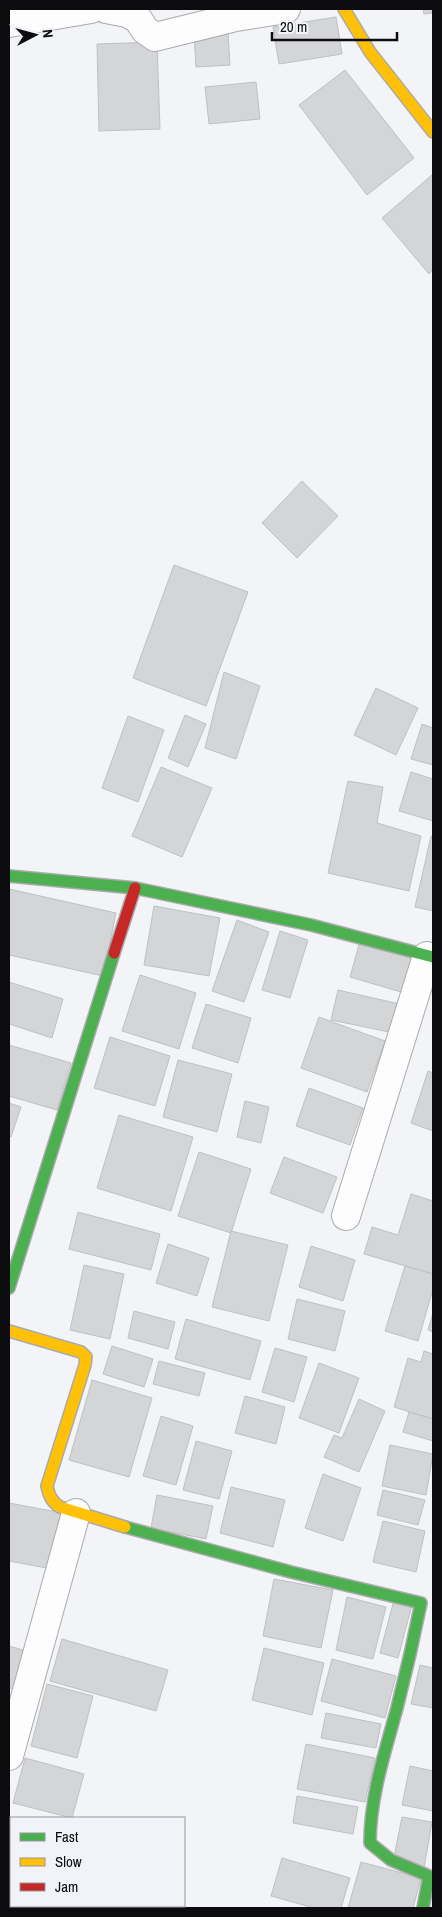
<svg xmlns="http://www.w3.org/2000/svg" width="442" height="1917" font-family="'Archivo Narrow',sans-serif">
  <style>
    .building { fill: #d4d5d7; stroke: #bfc0c2 }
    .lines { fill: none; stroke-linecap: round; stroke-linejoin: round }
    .street-casing { stroke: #a9aaac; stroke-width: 30 }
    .fast-casing { stroke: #a9aaac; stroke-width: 14 }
    .slow-casing { stroke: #a9aaac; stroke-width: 14 }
    .jam-casing { stroke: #a9aaac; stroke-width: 14 }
    .street { stroke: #fdfdfe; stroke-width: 28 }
    .fast { stroke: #4caf50; stroke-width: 11 }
    .slow { stroke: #ffc107; stroke-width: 11 }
    .jam { stroke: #c62828; stroke-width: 11 }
  </style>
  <rect width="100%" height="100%" fill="#f2f4f7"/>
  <g class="building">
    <path d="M423,9H433V13L424,14Z"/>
    <path d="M336,17L342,54L279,64L273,27Z"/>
    <path d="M228,32L230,65L196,67L194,34Z"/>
    <path d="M157,42L160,129L99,131L97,44Z"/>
    <path d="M345,70L414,158L367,195L299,105Z"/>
    <path d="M256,82L260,119L209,124L205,87Z"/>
    <path d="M433,174V269L429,274L382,218Z"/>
    <path d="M302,481L338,516L297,558L262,523Z"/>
    <path d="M174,565L248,592L206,706L133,678Z"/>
    <path d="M224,672L260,686L236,759L205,748Z"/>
    <path d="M376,688L418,708L396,755L354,735Z"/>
    <path d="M185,715L206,724L188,767L168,758Z"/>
    <path d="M128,716L164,730L138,802L102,788Z"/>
    <path d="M422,724L433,728V765L411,759Z"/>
    <path d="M161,767L212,788L182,857L132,836Z"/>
    <path d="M411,772L433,779V821L399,811Z"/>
    <path d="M348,781L383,787L377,823L421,836L409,891L328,873Z"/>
    <path d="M431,836L433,837V911L415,907Z"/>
    <path d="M9,889L116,913L103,976L9,955Z"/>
    <path d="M154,906L220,918L209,976L144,965Z"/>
    <path d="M237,920L269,932L244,1002L212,991Z"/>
    <path d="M280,931L308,940L290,998L262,990Z"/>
    <path d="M360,941L418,958L408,994L350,977Z"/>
    <path d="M140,975L196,993L179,1049L122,1031Z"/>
    <path d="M9,982L63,999L52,1038L9,1024Z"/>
    <path d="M338,990L400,1004L394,1033L331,1020Z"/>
    <path d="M206,1004L251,1018L238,1063L192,1048Z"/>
    <path d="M319,1017L385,1041L367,1092L301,1068Z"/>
    <path d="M110,1037L170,1056L155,1106L94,1088Z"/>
    <path d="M9,1045L71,1063L57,1110L9,1096Z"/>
    <path d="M178,1060L232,1074L217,1132L163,1117Z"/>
    <path d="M428,1071L433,1073V1131L411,1123Z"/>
    <path d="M309,1088L363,1108L350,1145L296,1126Z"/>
    <path d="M245,1101L269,1107L261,1143L237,1137Z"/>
    <path d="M9,1103L21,1107L11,1137L9,1136Z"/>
    <path d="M119,1115L193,1137L171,1211L97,1188Z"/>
    <path d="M199,1152L251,1169L231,1233L178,1216Z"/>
    <path d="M284,1157L337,1177L323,1213L270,1193Z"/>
    <path d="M411,1194L433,1201V1274L364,1254L372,1227L398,1235Z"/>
    <path d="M78,1212L160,1234L151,1270L69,1249Z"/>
    <path d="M231,1231L288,1245L269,1321L212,1307Z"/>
    <path d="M168,1244L209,1258L197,1296L156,1283Z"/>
    <path d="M311,1246L355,1260L343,1301L299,1287Z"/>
    <path d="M84,1265L124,1274L110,1339L70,1330Z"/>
    <path d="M405,1266L433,1274V1289L418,1341L385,1331Z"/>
    <path d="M297,1299L345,1311L335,1351L288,1339Z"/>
    <path d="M134,1311L175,1322L168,1349L128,1338Z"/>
    <path d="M433,1313V1332L428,1330Z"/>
    <path d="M186,1319L261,1341L250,1380L175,1359Z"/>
    <path d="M112,1346L153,1359L144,1387L103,1374Z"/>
    <path d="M275,1348L307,1357L294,1402L262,1392Z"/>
    <path d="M424,1351L433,1354V1419L394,1407L408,1358L421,1362Z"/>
    <path d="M159,1361L205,1373L199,1396L153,1384Z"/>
    <path d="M319,1363L359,1378L339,1433L299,1418Z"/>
    <path d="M92,1380L152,1398L129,1477L69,1460Z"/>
    <path d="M245,1396L285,1407L276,1444L235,1433Z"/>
    <path d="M359,1399L385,1411L359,1472L324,1457L334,1435L342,1438Z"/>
    <path d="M409,1412L433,1419V1441L403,1432Z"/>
    <path d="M161,1416L193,1426L176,1485L143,1476Z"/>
    <path d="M196,1441L232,1451L219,1499L183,1490Z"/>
    <path d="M390,1445L433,1454L426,1495L382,1486Z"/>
    <path d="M323,1474L361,1488L343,1541L305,1528Z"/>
    <path d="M231,1487L285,1500L273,1547L220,1533Z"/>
    <path d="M383,1490L425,1500L418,1525L377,1515Z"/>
    <path d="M157,1495L213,1506L206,1539L151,1528Z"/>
    <path d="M9,1503L63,1513L52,1569L9,1561Z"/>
    <path d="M383,1521L425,1531L416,1572L373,1562Z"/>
    <path d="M274,1579L333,1590L321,1648L263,1636Z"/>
    <path d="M347,1597L386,1607L373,1659L336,1650Z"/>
    <path d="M394,1600L412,1605L398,1658L380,1653Z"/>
    <path d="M62,1639L168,1670L156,1711L50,1681Z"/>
    <path d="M9,1646L23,1650L14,1689L9,1688Z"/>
    <path d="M264,1648L324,1663L312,1715L252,1700Z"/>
    <path d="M332,1659L396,1676L385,1718L321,1701Z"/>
    <path d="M420,1665L433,1668V1708L411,1704Z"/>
    <path d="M47,1684L93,1696L77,1758L31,1746Z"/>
    <path d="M326,1713L381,1724L376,1748L321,1738Z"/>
    <path d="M306,1744L375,1758L365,1802L297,1789Z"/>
    <path d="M25,1758L84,1774L72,1818L13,1803Z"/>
    <path d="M410,1766L433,1771V1811L402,1805Z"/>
    <path d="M297,1796L358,1807L353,1834L293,1823Z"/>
    <path d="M402,1817L432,1822L424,1868L393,1862Z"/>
    <path d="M282,1858L350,1878L341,1908H314L271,1896Z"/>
    <path d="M361,1862L421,1878L413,1908H348Z"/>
  </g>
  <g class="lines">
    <g class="street-casing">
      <g id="street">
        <path d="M106,9L127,13L138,19L145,30L155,37L236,17L286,9"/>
        <path d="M9,23L91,9"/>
        <path d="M346,1216L427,956"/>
        <path d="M9,1756L76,1513"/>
      </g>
    </g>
    <g class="fast-casing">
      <g id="fast">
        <path d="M9,876L135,888L311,925L433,957"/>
        <path d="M9,1288L114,953"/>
        <path d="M125,1527L291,1572L421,1603C414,1638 406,1673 397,1708C385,1752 370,1797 370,1843L391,1860L429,1876L423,1908"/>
      </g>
    </g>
    <g class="slow-casing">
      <g id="slow">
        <path d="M344,9L370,52L433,132"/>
        <path d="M9,1331L81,1352L86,1357L85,1365L47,1486C49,1496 52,1502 60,1507L125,1527"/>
      </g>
    </g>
    <g class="jam-casing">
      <path id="jam" d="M114,953L135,888"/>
    </g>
    <use href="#street" class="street"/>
    <use href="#fast" class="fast"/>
    <use href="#slow" class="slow"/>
    <use href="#jam" class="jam"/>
  </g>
  <rect width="442" height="1917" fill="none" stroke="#0c0c0e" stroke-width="20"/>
  <rect x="10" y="1817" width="175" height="90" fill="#f1f3f8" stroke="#95979a"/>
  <rect x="20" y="1833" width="25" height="8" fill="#4caf50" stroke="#95979a"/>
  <text x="55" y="1842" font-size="15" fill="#0c0c0e">Fast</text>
  <rect x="20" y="1858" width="25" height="8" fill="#ffc107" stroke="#95979a"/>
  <text x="55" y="1867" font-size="15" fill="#0c0c0e">Slow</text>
  <rect x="20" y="1883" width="25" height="8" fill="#c62828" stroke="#95979a"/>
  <text x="55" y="1892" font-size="15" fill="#0c0c0e">Jam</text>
  <g transform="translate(35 35) rotate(84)" stroke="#f1f3f8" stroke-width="4" paint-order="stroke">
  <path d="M0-4L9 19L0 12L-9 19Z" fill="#0c0c0e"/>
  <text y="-8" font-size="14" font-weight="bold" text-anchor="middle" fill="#0c0c0e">N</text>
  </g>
  <path d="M272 32v8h125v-8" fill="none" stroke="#0c0c0e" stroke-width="2.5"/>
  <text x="280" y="32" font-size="15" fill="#0c0c0e" stroke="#f1f3f8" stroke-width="4" paint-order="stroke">20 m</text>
</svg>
